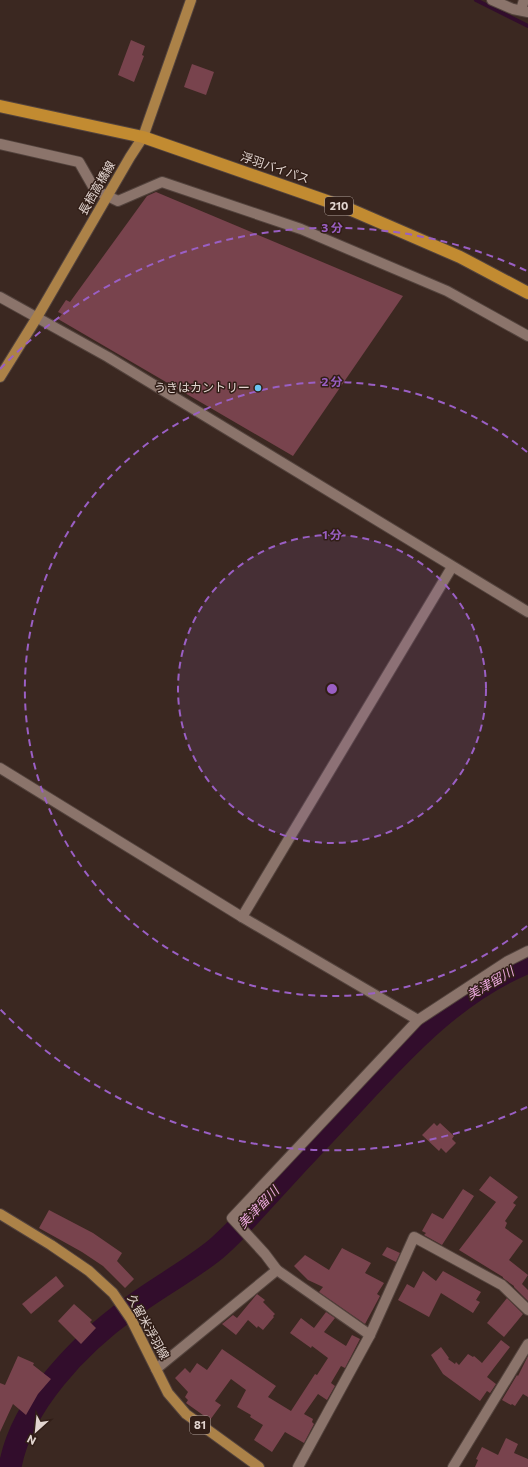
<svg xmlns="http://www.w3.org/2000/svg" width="528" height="1467" font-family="Commissioner,'Noto Sans JP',sans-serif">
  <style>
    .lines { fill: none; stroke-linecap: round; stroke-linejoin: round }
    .stream { stroke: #320d2c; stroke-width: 4 }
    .river { stroke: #320d2c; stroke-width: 23 }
    .building { fill: #78434d }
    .minor-casing { stroke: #53433d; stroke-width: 12 }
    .major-casing { stroke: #53433d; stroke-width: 12 }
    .highway-casing { stroke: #53433d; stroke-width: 14 }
    .minor { stroke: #8b746b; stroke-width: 10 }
    .major { stroke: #ac8248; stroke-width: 10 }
    .highway { stroke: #c28b31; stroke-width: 12 }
    .ring { fill: none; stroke: #9a5fc4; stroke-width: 2; stroke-dasharray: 7 5 }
    .poi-dot { fill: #69c3f1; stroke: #311e17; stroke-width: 1.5 }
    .labels { text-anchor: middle; stroke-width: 3; stroke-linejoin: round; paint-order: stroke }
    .shield { fill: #311e17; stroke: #ad9e98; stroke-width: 1 }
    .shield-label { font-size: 11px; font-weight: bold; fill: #e2d5d0 }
    .street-label { font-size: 12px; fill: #e2d5d0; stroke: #311e17 }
    .poi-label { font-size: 12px; fill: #e2d5d0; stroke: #311e17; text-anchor: end }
    .water-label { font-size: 13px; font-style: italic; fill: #e9a6db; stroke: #311e17 }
    .centre { fill: #9a5fc4; stroke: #311e17; stroke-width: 2 }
    .ring-label { font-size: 12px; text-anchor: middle; font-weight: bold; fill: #9a5fc4; stroke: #311e17; stroke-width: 3; stroke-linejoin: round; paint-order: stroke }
  </style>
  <rect width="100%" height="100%" fill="#3b2821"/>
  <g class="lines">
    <path class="stream" d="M476,0L528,26"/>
    <path class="river" d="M10,1467C21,1404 80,1344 130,1308C158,1287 189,1271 216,1249C223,1243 231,1235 238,1228C275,1187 313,1146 351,1106C403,1050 456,991 528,962"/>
  </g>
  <g class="building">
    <path d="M131,40L145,46L142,55L144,56L134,82L118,75Z"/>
    <path d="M192,64L214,72L206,95L184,87Z"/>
    <path d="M156,192L403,296L293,456L58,319L62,314L58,312L66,300L70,302L147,196Z"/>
    <path d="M434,1123L437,1126L440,1123L454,1136L452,1139L456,1143L446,1153L441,1148L439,1151L422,1135Z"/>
    <path d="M490,1176L518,1197L513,1203L516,1205L505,1221L507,1223L505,1228L523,1241L509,1260L528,1275L522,1284L528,1290V1301L514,1287V1286L503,1278V1277L459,1250L496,1202L479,1190Z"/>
    <path d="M463,1189L474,1196L442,1245L424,1235L426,1233L422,1231L432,1213L443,1219Z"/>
    <path d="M49,1210L93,1233L122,1253L117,1261L134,1279L125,1288L103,1266L82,1252L39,1228Z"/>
    <path d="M387,1247L400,1253L396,1262L382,1255Z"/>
    <path d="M342,1248L371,1263L365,1273L384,1283L377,1294L380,1296L365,1324L319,1292L323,1287L308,1280L294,1266L305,1255L329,1270Z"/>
    <path d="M423,1271L436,1281L443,1271L481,1292L476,1300L480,1302L473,1313L441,1293L429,1317L398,1300L407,1284L414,1288Z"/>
    <path d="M56,1276L64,1286L31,1314L22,1304Z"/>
    <path d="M257,1294L265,1300L263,1302L275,1314L273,1316L274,1317L263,1330L258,1326L257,1328L248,1320L236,1335L222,1324L233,1315L237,1318Z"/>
    <path d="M507,1298L523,1314L504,1337L487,1323Z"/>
    <path d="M74,1304L92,1320L90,1322L96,1328L81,1344L58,1321Z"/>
    <path d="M326,1312L335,1318L324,1332L346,1346L352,1335L360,1339L345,1368L341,1366L331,1383L335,1386L327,1400L318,1394L304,1414L313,1419L312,1422L314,1424L304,1443L285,1432L272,1452L254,1440L263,1425L250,1417L251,1415L237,1407L246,1390L231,1379L215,1401L221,1405L210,1420L186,1403L188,1400L185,1397L188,1392L175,1378L185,1368L190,1373L197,1363L207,1370L222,1349L276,1386L268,1397L291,1411L315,1374L317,1375L328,1358L312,1346L311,1348L290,1333L301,1318L314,1328Z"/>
    <path d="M501,1340L510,1347L487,1377L496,1384L490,1393L487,1391L480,1401L443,1374L431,1355L441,1347L449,1358L448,1359L455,1364L456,1362L459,1365L468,1354L473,1357L474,1356L482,1363Z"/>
    <path d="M18,1356L34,1363L33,1365L51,1379L38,1394L26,1415L13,1404L0,1432V1383L5,1385Z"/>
    <path d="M528,1356V1397L523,1394L515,1406L512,1404L511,1405L502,1400L517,1375L518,1376Z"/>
    <path d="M506,1438L518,1444L514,1453L528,1459V1467H475L478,1460L476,1459L482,1447L498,1455Z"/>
  </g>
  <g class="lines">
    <g class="minor-casing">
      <g id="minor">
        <path d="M492,0L513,9L528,12"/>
        <path d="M521,10L524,0"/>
        <path d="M0,144L79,162L95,190L118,201L162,182L301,229L447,291L528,336"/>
        <path d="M0,297L108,357L528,612"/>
        <path d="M0,768L242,917L418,1020"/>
        <path d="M242,917L452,567"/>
        <path d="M370,1335L277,1270L265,1254L232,1218L418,1020L508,961L528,951"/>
        <path d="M156,1369L277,1270"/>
        <path d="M298,1467L370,1335L414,1237L502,1285L528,1310"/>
        <path d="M453,1467L528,1344"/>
      </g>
    </g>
    <g class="major-casing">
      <g id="major">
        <path d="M0,377L36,319L130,157L143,137L191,0"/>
        <path d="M0,1214L51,1245L89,1271L113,1293L131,1319L168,1393L186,1414L259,1467"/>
      </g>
    </g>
    <g class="highway-casing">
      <path id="highway" d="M0,106L143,137L347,208L460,257L528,293"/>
    </g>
    <use href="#minor" class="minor"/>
    <use href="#major" class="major"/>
    <use href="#highway" class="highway"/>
  </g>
  <circle cx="332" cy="689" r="154" fill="#9a5fc4" fill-opacity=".12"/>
  <g class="ring">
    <circle cx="332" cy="689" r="154"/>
    <path d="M527 926A307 307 0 1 1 527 452"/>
    <path d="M527 1107A461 461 0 0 1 0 1009M0 369A461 461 0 0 1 527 271"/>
  </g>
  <circle class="poi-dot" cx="258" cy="388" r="4"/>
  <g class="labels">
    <g class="shield">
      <rect x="325" y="197" width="28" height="18" rx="3"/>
      <rect x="190" y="1416" width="20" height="18" rx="3"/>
    </g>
    <g class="shield-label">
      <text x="339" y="210">210</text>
      <text x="200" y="1429">81</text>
    </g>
    <g class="street-label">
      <text transform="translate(275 168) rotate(19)" y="4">浮羽バイパス</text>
      <text transform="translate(97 188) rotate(-60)" y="4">長栖高橋線</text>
      <text transform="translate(148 1327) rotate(61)" y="4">久留米浮羽線</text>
    </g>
    <g class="poi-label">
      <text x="250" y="392">うきはカントリー</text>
    </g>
    <g class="water-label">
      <text transform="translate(490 983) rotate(-30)" y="5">美津留川</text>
      <text transform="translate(258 1207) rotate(-46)" y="5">美津留川</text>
    </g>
  </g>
  <circle cx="332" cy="689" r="6" class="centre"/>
  <g class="ring-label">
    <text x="332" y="232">3 分</text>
    <text x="332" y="386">2 分</text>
    <text x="332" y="539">1 分</text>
  </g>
  <g transform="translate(36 1431) rotate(207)" stroke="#311e17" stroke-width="3" paint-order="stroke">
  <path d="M0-3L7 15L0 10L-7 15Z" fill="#e2d5d0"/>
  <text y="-6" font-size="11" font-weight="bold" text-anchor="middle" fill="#e2d5d0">N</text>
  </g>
</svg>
